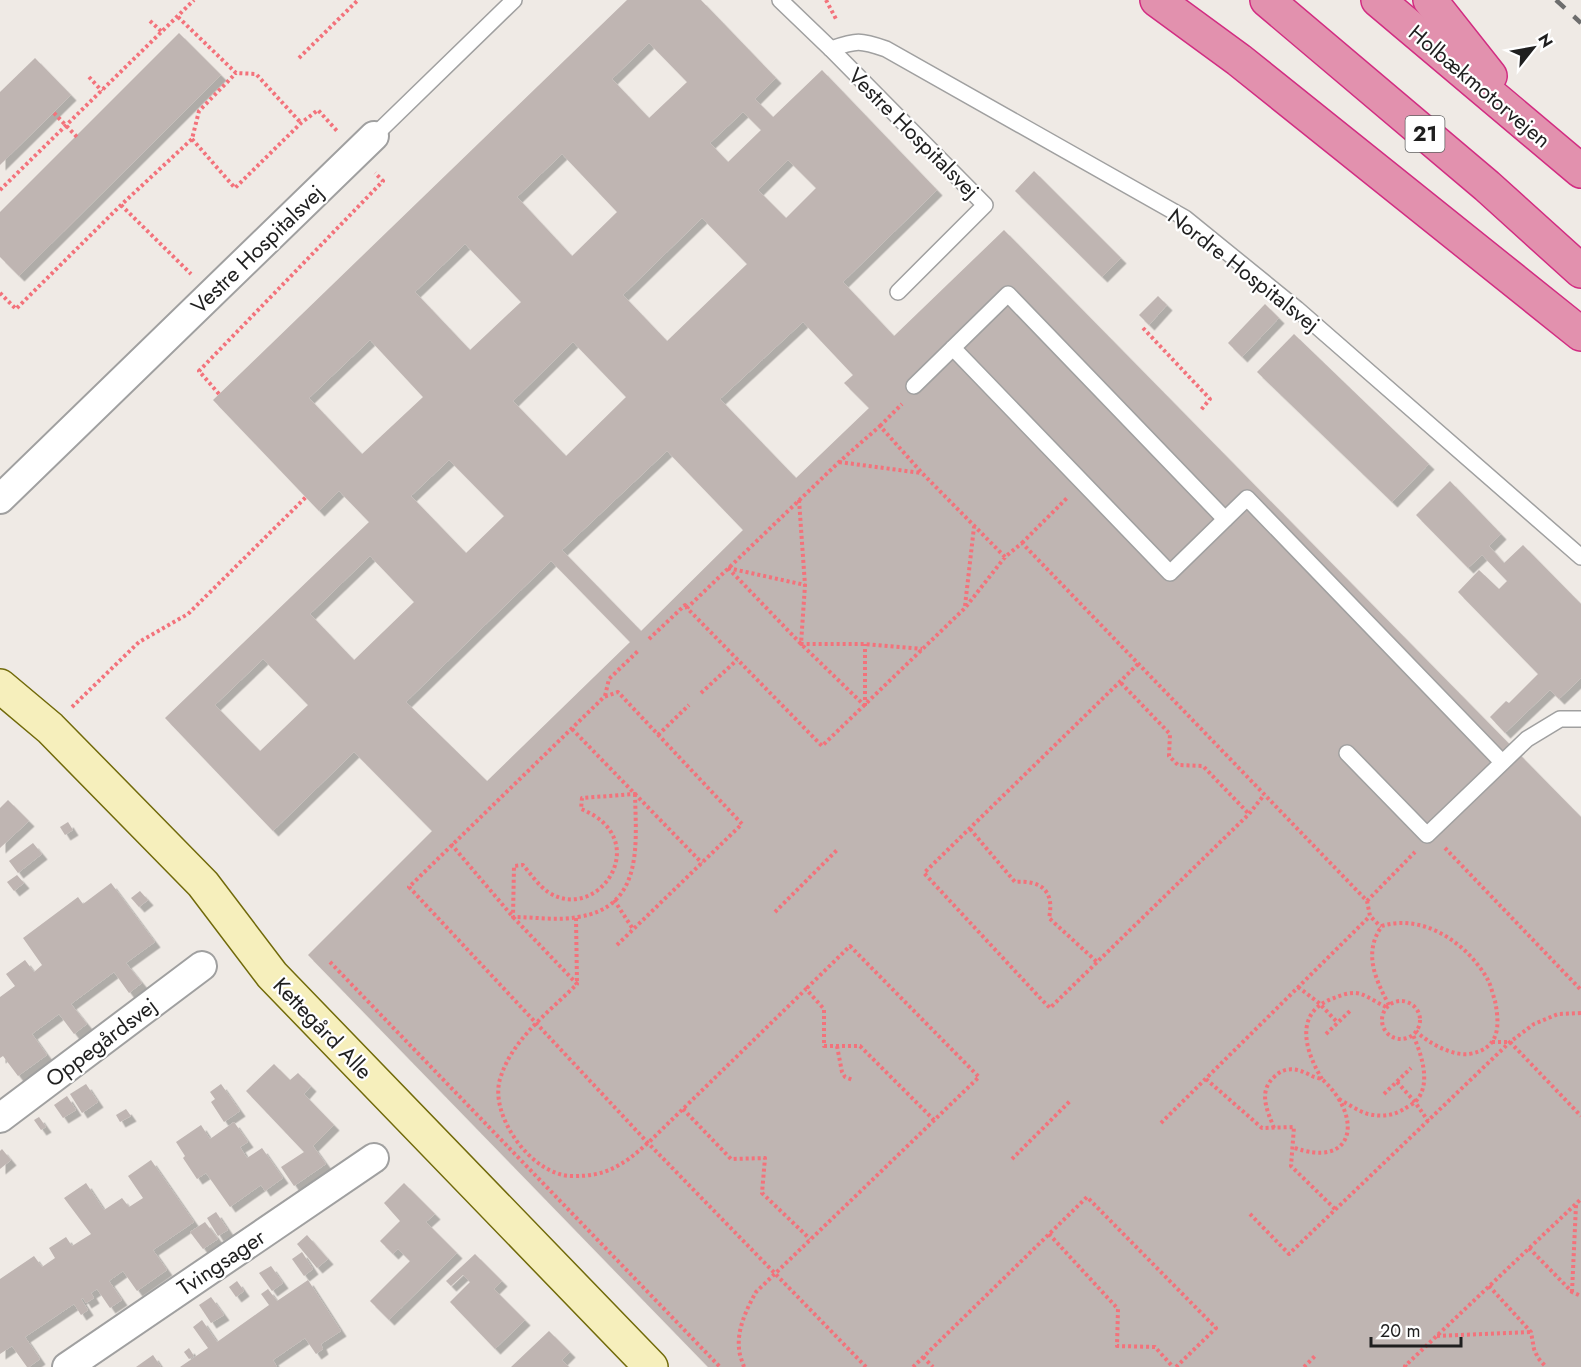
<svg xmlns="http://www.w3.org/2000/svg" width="1581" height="1367" font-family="Jost,sans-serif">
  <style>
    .building { fill: #bfb5b2; fill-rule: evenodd; filter: url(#shadow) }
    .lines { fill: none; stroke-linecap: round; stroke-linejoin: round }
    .lane-casing { stroke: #a0a0a0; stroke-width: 18 }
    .street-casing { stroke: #a0a0a0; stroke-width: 32 }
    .secondary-casing { stroke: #716a0a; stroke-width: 36 }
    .highway-casing { stroke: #d22d82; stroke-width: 36 }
    .path { stroke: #f3727b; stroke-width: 4; stroke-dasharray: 3 3; stroke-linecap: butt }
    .lane { stroke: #fff; stroke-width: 15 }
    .street { stroke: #fff; stroke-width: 28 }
    .secondary { stroke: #f6efbc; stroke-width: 33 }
    .highway { stroke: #e291ae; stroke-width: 33 }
    .rail { stroke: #6d6d6d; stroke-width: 4.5; stroke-dasharray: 12 12; stroke-linecap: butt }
    .labels { text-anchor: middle; stroke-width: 4.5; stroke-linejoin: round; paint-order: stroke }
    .shield { fill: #fff; stroke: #626262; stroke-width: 1.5 }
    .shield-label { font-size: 21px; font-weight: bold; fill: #1f1f1f }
    .street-label { font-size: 22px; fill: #1f1f1f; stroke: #fff }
  </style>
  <defs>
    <filter id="shadow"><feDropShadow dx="5.5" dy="5.5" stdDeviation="0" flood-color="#0004"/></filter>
  </defs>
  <rect width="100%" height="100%" fill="#efeae5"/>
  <g class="building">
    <path d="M627,0H701L776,78L755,99L773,117L822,70L937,190L843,282L894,336L1004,230L1581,817V1367H708L308,955L432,831L354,752L273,831L165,718L369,522L339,491L319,511L213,400ZM649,43L687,82L649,118L612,79ZM743,112L761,130L728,162L710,143ZM562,154L617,212L572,256L517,197ZM788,160L816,188L786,218L758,190ZM702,218L747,264L667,341L623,295ZM465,244L521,302L470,350L415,292ZM803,322L853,375L844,383L869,408L796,478L720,399ZM370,340L423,397L362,454L309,398ZM573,342L626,397L566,456L513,401ZM667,451L743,530L641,631L562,550ZM449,460L504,516L466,553L411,496ZM370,556L414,602L354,660L310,614ZM551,561L630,642L487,781L406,702ZM263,659L308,705L260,751L215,705Z"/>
    <path d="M179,33L221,75L19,276L0,257V212Z"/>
    <path d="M35,58L71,95L0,165V92Z"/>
    <path d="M1034,171L1121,258L1102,277L1015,191Z"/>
    <path d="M1158,296L1167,305L1149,325L1139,315Z"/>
    <path d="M1265,304L1279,318L1242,357L1228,343Z"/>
    <path d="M1294,334L1429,464L1392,502L1257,372Z"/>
    <path d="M1450,481L1501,534L1489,546L1504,563L1523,545L1581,604V678L1559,699L1550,690L1505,733L1490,717L1506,701L1509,703L1538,674L1458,592L1479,570L1499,589L1507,581L1482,555L1468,568L1416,515Z"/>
    <path d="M8,800L29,821L0,848V808Z"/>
    <path d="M68,822L73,830L65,835L60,827Z"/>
    <path d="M33,843L42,854L18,873L9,861Z"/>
    <path d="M17,875L24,883L14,891L7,882Z"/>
    <path d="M111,883L155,942L126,963L142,983L129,993L114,972L71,1004L87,1024L74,1034L59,1014L32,1034L47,1055L18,1076L3,1056L0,1058V997L15,986L6,974L25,960L34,972L42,965L23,938L78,897L83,904Z"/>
    <path d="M140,891L148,900L139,907L131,898Z"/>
    <path d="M274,1064L290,1080L298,1073L311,1086L304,1094L334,1125L313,1146L326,1164L294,1186L281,1167L304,1152L246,1091Z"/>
    <path d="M86,1084L98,1102L82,1113L70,1094Z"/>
    <path d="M221,1084L240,1111L224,1122L211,1102L215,1099L210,1092Z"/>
    <path d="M67,1096L76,1110L63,1118L54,1105Z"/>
    <path d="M126,1109L131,1116L120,1122L116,1115Z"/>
    <path d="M39,1117L46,1127L41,1130L34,1120Z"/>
    <path d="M234,1122L248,1142L240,1147L247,1158L262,1148L283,1178L265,1191L261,1185L230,1207L206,1173L197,1179L183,1158L185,1156L176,1142L201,1125L210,1139Z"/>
    <path d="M2,1149L11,1160L0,1169V1151Z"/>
    <path d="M151,1160L194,1222L153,1250L167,1270L137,1291L123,1271L109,1281L122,1300L110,1308L97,1289L91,1293L94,1298L86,1303L83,1298L81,1299L88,1310L81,1315L74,1304L25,1337L40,1359L29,1367H27L12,1346L0,1354V1279L34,1256L42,1267L55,1258L49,1248L66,1237L72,1246L91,1234L64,1198L86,1183L104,1210L122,1198L129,1207L143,1198L128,1176Z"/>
    <path d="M404,1183L435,1214L426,1222L457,1253L389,1320L370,1301L410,1261L398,1249L393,1254L380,1241L400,1221L384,1203Z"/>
    <path d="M216,1212L228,1230L218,1236L207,1218Z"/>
    <path d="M205,1222L218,1239L203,1249L190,1232Z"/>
    <path d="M307,1235L328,1259L317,1268L297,1244Z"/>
    <path d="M302,1252L313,1269L304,1276L292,1259Z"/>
    <path d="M475,1254L502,1281L494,1289L525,1320L495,1349L450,1302L470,1282L463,1275L451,1286L446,1281Z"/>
    <path d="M271,1266L283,1283L272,1291L259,1273Z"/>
    <path d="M308,1280L341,1331L321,1344L323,1349L316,1354L305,1338L273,1360L277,1367H180L208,1348L193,1327L202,1320L217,1342L269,1305L261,1294L268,1289L277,1301Z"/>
    <path d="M237,1281L244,1291L236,1297L229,1287Z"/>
    <path d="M211,1297L224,1315L211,1323L199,1305Z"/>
    <path d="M549,1331L570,1352L562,1360L569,1367H511Z"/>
    <path d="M189,1348L194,1356L189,1359L184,1352Z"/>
    <path d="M153,1355L161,1367H136Z"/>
  </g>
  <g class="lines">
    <g class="lane-casing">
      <g id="lane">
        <path d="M780,0L831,49L985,205L898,292"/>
        <path d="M831,49C857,40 860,40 886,49L1185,218L1297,309L1581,557"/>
        <path d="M374,136L514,0"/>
        <path d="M953,348L1170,573L1247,498L1502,762"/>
        <path d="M914,386L1008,294L1225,519"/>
        <path d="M1347,753L1427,835L1527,739L1560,719H1581"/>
      </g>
    </g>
    <g class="street-casing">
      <g id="street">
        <path d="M0,499L374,136"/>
        <path d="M0,1118L202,966"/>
        <path d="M67,1367L374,1158"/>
      </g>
    </g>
    <g class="secondary-casing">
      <path id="secondary" d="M0,686L50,728L203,884L272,975L651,1367"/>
    </g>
    <g class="highway-casing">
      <g id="highway">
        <path d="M1157,0L1239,60L1581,334"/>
        <path d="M1267,0L1487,186L1581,271"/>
        <path d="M1378,0L1581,171"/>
        <path d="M1430,0L1490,76"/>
      </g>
    </g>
    <g class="path">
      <path d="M826,0L836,19"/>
      <path d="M178,17L236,73L256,74L301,123"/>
      <path d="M150,21L162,32"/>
      <path d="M299,58L358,0"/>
      <path d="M89,77L102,91"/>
      <path d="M54,113L77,137"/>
      <path d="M192,139L235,188L301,123L318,110L338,132"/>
      <path d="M0,190L194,0"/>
      <path d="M121,205L191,274"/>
      <path d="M0,293L16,309L121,205L192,139L199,111L236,73"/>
      <path d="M1143,328L1210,399L1201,410"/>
      <path d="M219,394L199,371L383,181L375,173"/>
      <path d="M880,426L902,404"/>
      <path d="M839,462L921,473"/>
      <path d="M799,500L805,585L801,644H865L922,649"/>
      <path d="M1022,543L1068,497"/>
      <path d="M1005,557L922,473L880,426L839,462L687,608L822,746L965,608L1005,557L1022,543L1367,901L1370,916L1381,927"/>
      <path d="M728,568L801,644L865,706"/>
      <path d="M728,568L805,585"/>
      <path d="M965,606L974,527"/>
      <path d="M649,639L685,605L687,608"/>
      <path d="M1138,664L924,873L1041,999L1050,1008L1249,814L1264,795"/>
      <path d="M1121,683L1170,734L1169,756L1178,765L1203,766L1249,814"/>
      <path d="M701,693L737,660"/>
      <path d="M605,696L609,679L638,651"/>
      <path d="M865,706V644"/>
      <path d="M72,707L139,642L188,614L306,497"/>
      <path d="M572,729L702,863"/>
      <path d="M658,735L689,705"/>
      <path d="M635,794C636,844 644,907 578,917C558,921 534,917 513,917L514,866L523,865C530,873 539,886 548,892C598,925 656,839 581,809L582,798Z"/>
      <path d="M970,829L1015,882C1040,880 1055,890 1049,918L1097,962"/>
      <path d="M451,844L513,917L577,984C548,1013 512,1039 500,1079C489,1116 532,1175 571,1176C606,1177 623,1165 648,1143L806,989L824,1009V1046H860L934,1120"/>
      <path d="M1445,848L1581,990"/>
      <path d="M614,900L633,929"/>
      <path d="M1367,901L1415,852"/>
      <path d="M775,912L838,849"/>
      <path d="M576,918L577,983"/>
      <path d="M617,945L742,824L618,692L604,697L409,887L648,1143L866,1367"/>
      <path d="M330,962L720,1367"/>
      <path d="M1298,987L1319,1003L1337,1022"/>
      <circle cx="1401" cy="1020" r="19"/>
      <path d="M1389,1005C1375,979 1363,952 1382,926C1424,913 1468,944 1488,980C1491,986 1493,995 1495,1001C1500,1026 1500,1049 1469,1054C1452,1056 1428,1043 1416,1031"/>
      <path d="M1326,1034L1351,1010"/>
      <path d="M1492,1042H1510L1581,1116"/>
      <path d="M837,1046L842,1072L845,1077L853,1080"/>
      <path d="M1206,1079L1262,1128L1294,1127L1291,1166L1336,1210"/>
      <path d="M1322,1079C1305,1051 1293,1012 1334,998C1342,995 1351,991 1361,994C1369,997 1378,1003 1386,1007"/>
      <path d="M1397,1082L1415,1102L1428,1121"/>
      <path d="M1384,1094L1411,1068"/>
      <path d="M1339,1099C1348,1104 1358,1111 1368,1114C1381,1117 1393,1116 1404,1109C1407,1107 1413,1104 1416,1101C1432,1084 1421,1053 1413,1035"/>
      <path d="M683,1109L731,1159L765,1158L762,1193L810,1239"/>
      <path d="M1161,1123L1370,916"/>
      <path d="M1274,1128C1267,1110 1258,1092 1274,1077C1286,1065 1299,1069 1312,1076C1316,1078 1321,1078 1324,1081C1363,1118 1355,1170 1292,1147"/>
      <path d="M1012,1159L1071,1100"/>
      <path d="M1250,1214L1289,1254L1510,1042L1534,1024L1558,1014L1581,1013"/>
      <path d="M1049,1234L1118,1309L1117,1346L1155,1347L1173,1367"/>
      <path d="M1529,1248L1572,1292L1581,1296"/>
      <path d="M1489,1286L1531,1332L1534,1349L1538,1358L1546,1367"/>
      <path d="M1572,1292L1576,1205"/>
      <path d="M1437,1336L1531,1332"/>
      <path d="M923,1357L933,1367"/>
      <path d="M744,1367C742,1361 739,1354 739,1348C737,1329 747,1308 756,1292L979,1077L850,946L806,989"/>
      <path d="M913,1367L1087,1197L1216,1328L1176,1367"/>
      <path d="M1304,1367L1316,1355"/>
      <path d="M1407,1367L1405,1366L1581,1199"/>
    </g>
    <use href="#lane" class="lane"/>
    <use href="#street" class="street"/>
    <use href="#secondary" class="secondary"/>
    <use href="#highway" class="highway"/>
    <path class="rail" d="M1556,0L1581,23"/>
  </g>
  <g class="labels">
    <rect class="shield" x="1405.5" y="116" width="39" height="36" rx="4.5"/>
    <g class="shield-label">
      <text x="1425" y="141">21</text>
    </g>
    <g class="street-label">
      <text transform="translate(1480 86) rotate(40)" y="8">Holbækmotorvejen</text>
      <text transform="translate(914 133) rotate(45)" y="8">Vestre Hospitalsvej</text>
      <text transform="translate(257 249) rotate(-44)" y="8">Vestre Hospitalsvej</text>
      <text transform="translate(1244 270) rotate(38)" y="8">Nordre Hospitalsvej</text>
      <text transform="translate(323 1028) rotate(46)" y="8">Kettegård Alle</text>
      <text transform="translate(101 1042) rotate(-37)" y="8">Oppegårdsvej</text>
      <text transform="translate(221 1262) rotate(-34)" y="8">Tvingsager</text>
    </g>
  </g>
  <g transform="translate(1533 48) rotate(59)" stroke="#ffffff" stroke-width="4.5" paint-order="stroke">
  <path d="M0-4.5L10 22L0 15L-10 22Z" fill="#1f1f1f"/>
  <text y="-9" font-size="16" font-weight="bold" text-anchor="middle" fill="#1f1f1f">N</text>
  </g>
  <path d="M1371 1337v9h90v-9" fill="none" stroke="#1f1f1f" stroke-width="3"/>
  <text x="1380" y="1337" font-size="18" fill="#1f1f1f" stroke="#ffffff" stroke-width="4.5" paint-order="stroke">20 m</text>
</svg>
